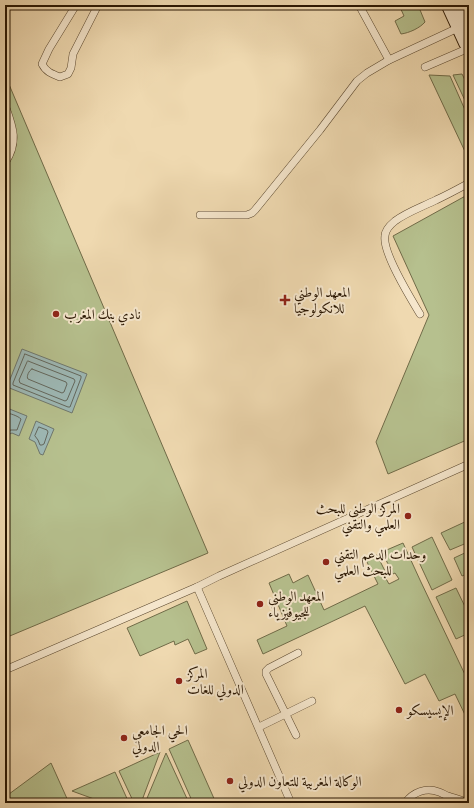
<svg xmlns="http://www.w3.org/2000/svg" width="474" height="808" font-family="Alegreya,Amiri,serif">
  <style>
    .green { fill: #b6c08e; stroke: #706b48 }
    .water { fill: #9db8b5; stroke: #6f776d }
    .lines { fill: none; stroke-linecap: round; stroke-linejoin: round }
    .shore { stroke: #63675c; stroke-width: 1 }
    .lane-casing { stroke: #5a472e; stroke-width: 8 }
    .secondary-casing { stroke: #291602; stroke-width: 22 }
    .lane { stroke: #f5e6cc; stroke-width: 7 }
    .secondary { stroke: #f5e6cc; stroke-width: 20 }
    .poi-dot { fill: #8f2418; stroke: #f5e6cc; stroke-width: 1.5 }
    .labels { text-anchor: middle; stroke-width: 4; stroke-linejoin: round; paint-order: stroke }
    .poi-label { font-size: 14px; fill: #291602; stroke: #f5e6cc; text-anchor: start }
  </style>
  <rect width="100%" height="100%" fill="#efd9b0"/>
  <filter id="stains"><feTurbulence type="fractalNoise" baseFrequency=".005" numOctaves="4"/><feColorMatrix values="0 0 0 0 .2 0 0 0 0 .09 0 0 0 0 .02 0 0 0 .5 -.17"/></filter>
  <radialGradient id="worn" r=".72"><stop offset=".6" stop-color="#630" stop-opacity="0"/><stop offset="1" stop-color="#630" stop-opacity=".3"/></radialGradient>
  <g class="green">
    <path d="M399,5H418L425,22C420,28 409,33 401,34L395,21L404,16Z"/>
    <path d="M462,74L469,88V109L453,75Z"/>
    <path d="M5,75L208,553L5,638Z"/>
    <path d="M429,75L450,76L469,119V160Z"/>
    <path d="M469,194V439L388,474L376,442L429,315L393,236Z"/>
    <path d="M469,520V542L450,550L441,533Z"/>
    <path d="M432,537L452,580L432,590L412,547Z"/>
    <path d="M403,543L420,580L469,683V720L468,721L455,694L439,701L425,674L405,684L365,606L263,654L257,640L287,626L269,583L289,574L293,583L308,575L324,610L378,584L366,560L377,555L387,575L385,577L389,584L399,579L395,573L393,574L382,552Z"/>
    <path d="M469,551V573L462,576L454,558Z"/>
    <path d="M456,588L469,615V633L456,639L436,597Z"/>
    <path d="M187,601L207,649L195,654L188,639L175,645L174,641L140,656L127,628Z"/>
    <path d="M188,740L216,803H193L169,749Z"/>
    <path d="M160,752L141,803H134L119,771Z"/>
    <path d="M166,753L189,803H145Z"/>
    <path d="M51,763L69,803H5V797Z"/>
    <path d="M115,772L129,803H105L72,791Z"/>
  </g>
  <g class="water">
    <path d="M22,349L87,374L72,413L7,387Z"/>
    <path d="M7,408L27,416L19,436L12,433L5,436V413Z"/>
    <path d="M36,421L54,429L43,455L40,454L35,442L29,439Z"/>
  </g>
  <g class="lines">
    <g class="shore">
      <path d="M25,354L81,376V378L70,407H68L13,385V383L24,356Z"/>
      <path d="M28,361L74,379L75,381L67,400L65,401L20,383L19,380L27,362Z"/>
      <path d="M32,369L66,382L67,384L64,392L62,393L28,379C26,377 29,370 32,369Z"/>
      <path d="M5,413C10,413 18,416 21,419L17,430H11L5,432"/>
      <path d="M39,427L47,430L48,432L44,444L42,445H40L38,440L35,436Z"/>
    </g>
    <g class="lane-casing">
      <g id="lane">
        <path d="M76,5L49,49L42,64C46,72 52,74 60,77L68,74L71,68L73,54L98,5"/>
        <path d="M359,5L389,60"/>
        <path d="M425,67L469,48"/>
        <path d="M5,105C13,127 19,142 5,163"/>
        <path d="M200,215H247L252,213L255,210L320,130L357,81L367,73L389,60L460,27"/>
        <path d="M420,314C411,299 382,252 385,236C385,230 390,225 395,221C407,212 422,207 436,200C447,195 458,189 469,183"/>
        <path d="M197,587L219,576L469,464"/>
        <path d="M5,670L197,587L291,803"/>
        <path d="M259,727L312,701"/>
        <path d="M296,735L266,674V671L269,668L298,653"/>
        <path d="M405,803C413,792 426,787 439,792C442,793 445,795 448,796C455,799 459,798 466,803"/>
      </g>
    </g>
    <g class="secondary-casing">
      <path id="secondary" d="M452,5L469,42"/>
    </g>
    <use href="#lane" class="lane"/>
    <use href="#secondary" class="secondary"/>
  </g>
  <g class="poi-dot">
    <path d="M283 294h4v4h4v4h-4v4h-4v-4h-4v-4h4z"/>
    <circle cx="56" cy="314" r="4"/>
    <circle cx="408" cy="516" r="4"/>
    <circle cx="326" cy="562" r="4"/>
    <circle cx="260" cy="604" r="4"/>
    <circle cx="179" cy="681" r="4"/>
    <circle cx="399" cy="710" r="4"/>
    <circle cx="124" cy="738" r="4"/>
    <circle cx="230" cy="781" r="4"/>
  </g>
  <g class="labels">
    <g class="poi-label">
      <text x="294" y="297">المعهد الوطني<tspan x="294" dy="16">للانكولوجيا</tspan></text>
      <text x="64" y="319">نادي بنك المغرب</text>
      <text x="400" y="513" text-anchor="end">المركز الوطني للبحث<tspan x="400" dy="16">العلمي والتقني</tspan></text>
      <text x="334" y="559">وحدات الدعم التقني<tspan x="334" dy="16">للبحث العلمي</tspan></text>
      <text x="268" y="601">المعهد الوطني<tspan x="268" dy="16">للجيوفيزياء</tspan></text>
      <text x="187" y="678">المركز<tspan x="187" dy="16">الدولي للغات</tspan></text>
      <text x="407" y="715">اﻹيسيسكو</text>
      <text x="132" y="735">الحي الجامعي<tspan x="132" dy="16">الدولي</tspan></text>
      <text x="238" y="786">الوكالة المغربية للتعاون الدولي</text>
    </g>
  </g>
  <rect width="474" height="808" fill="none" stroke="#efd9b0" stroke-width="20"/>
  <rect x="6" y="6" width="462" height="796" fill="none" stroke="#291602" stroke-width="2"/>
  <rect x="10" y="10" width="454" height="788" fill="none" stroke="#291602"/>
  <rect width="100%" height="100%" filter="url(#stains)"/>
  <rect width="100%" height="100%" fill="url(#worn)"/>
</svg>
